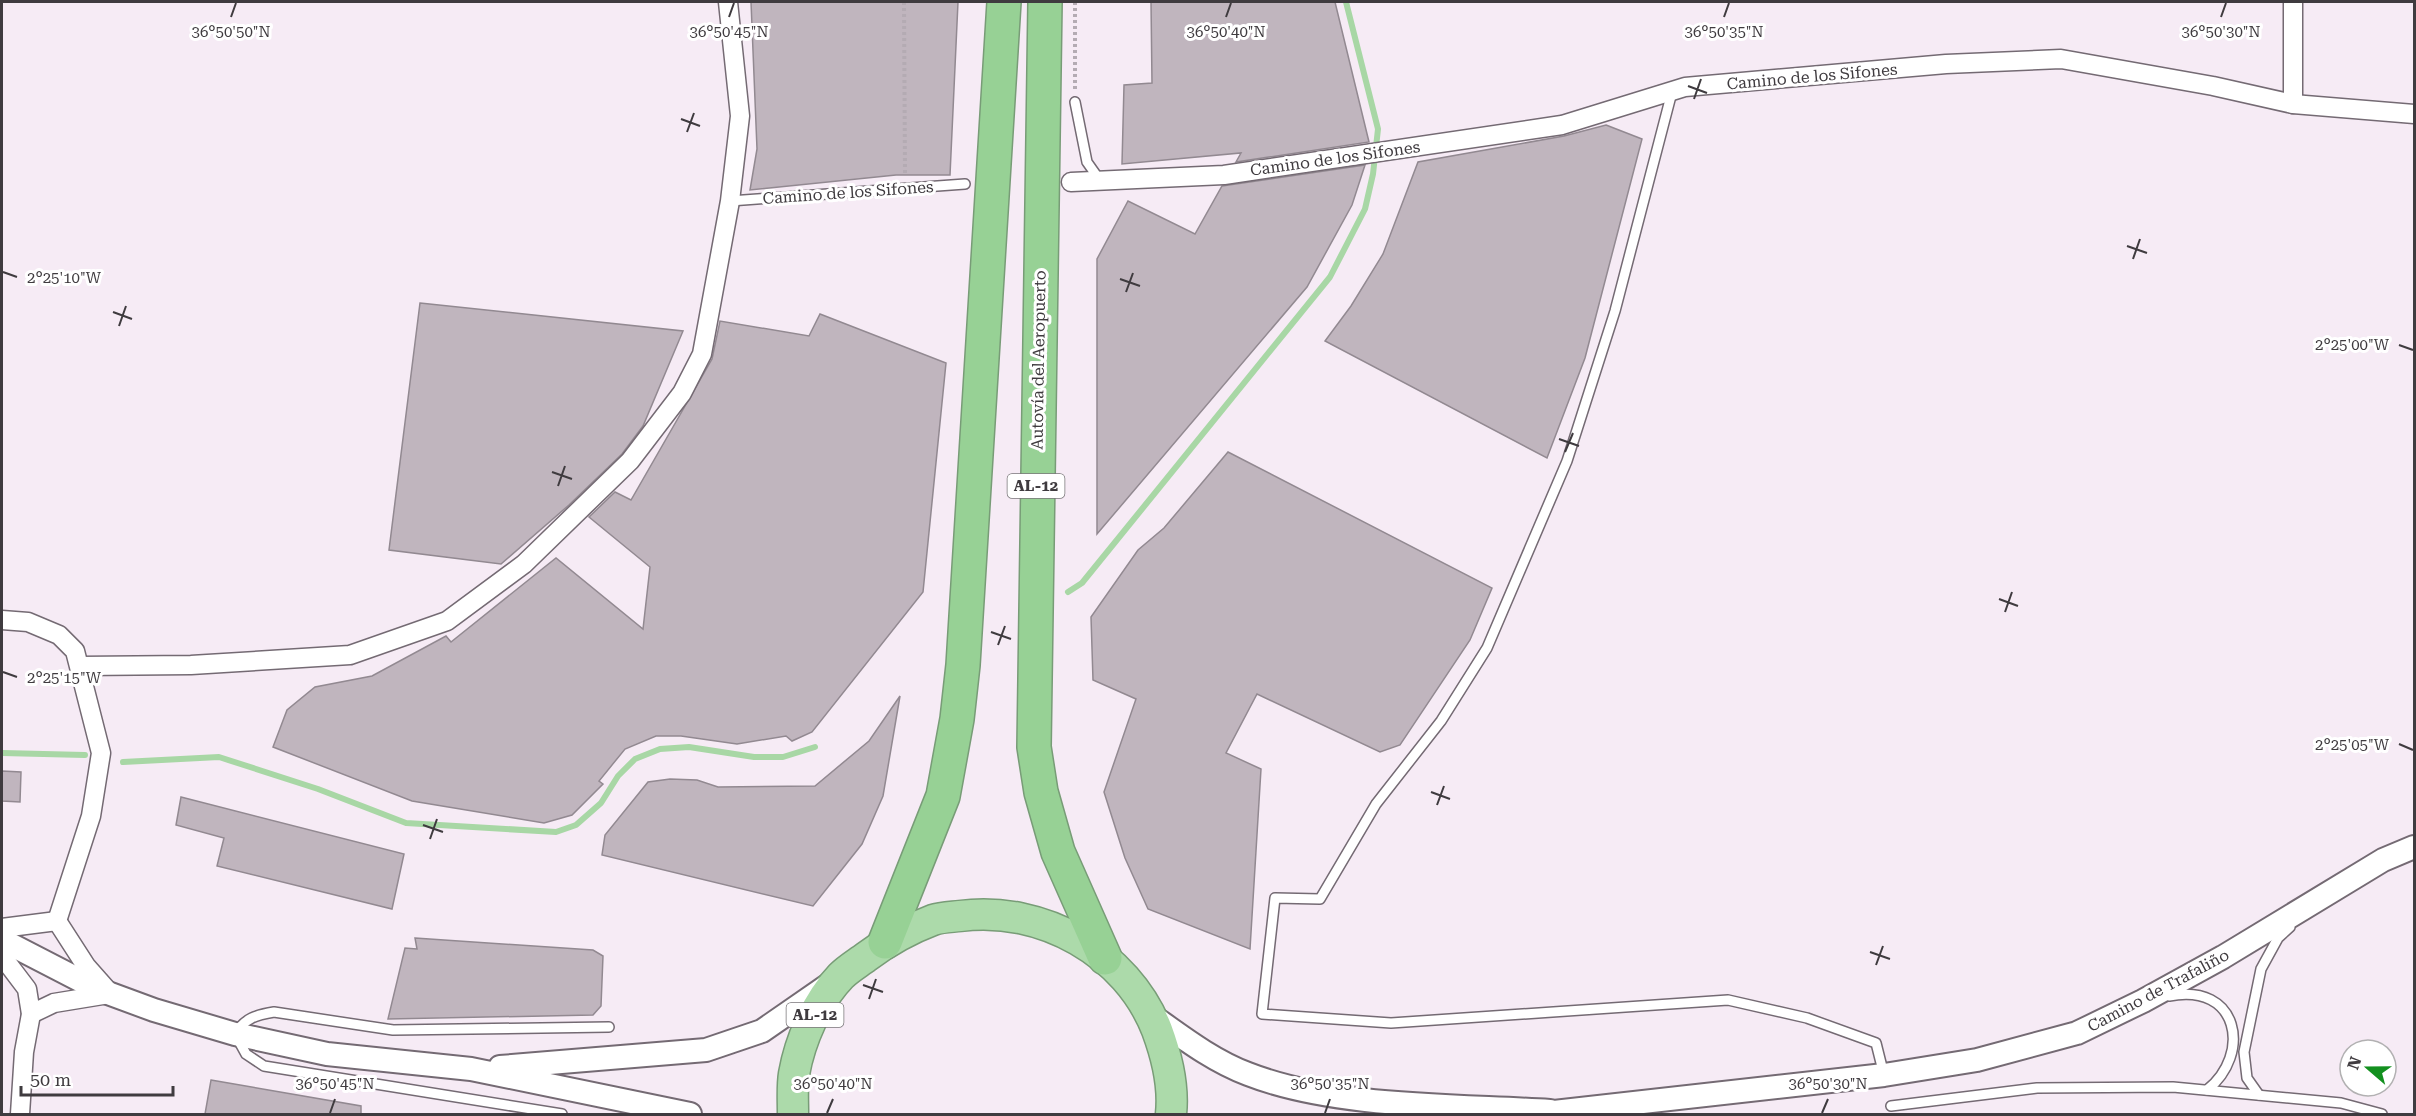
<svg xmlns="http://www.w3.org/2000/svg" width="2416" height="1116" font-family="'Roboto Serif',serif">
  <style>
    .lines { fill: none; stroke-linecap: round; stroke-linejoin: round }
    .stream { stroke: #a8d7a5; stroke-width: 6 }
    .building { fill: #c0b5be; stroke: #928991; stroke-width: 1.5 }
    .service-casing { stroke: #746a73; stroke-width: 12 }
    .minor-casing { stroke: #746a73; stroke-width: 21 }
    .tertiary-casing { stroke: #746a73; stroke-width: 26 }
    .trunk-casing { stroke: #789c77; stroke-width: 33 }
    .motorway-casing { stroke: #789c77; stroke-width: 36 }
    .path { stroke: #b4abb3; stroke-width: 4; stroke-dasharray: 3 3; stroke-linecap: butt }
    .service { stroke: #fff; stroke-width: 9 }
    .minor { stroke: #fff; stroke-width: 18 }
    .tertiary { stroke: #fff; stroke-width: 22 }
    .trunk { stroke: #acdaaa; stroke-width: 30 }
    .motorway { stroke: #97d195; stroke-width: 33 }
    .ticks { fill: none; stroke: #3f3b3f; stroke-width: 2 }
    .labels { text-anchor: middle; stroke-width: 6; stroke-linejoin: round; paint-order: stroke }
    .shield { fill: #fff; stroke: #797679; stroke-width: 1.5 }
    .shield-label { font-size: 15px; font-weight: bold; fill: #3f3b3f }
    .street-label { font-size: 16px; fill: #3f3b3f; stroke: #fff }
    .ticks-label { font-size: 15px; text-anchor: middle; fill: #3f3b3f; stroke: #fff; stroke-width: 6; stroke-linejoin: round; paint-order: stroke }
  </style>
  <rect width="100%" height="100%" fill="#f6ebf5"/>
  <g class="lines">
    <g class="stream">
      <path d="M1068,592L1082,583L1330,277L1365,209L1373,174L1378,129L1346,2"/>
      <path d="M2,753L85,755"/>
      <path d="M123,762L219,757L318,789L406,823L556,832L576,825L601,803L618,776L635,759L660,749L689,747L754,757H783L815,747"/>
    </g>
  </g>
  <g class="building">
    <path d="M751,2H958L950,175H896L750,190L757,149Z"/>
    <path d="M1151,2H1335L1369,142L1236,162L1241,153L1122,164L1124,85L1152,83Z"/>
    <path d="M1606,125L1642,139L1585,358L1547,458L1325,341L1351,306L1383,254L1418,162L1564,136Z"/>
    <path d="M1365,165L1352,205L1307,287L1097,534V259L1128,201L1195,234L1222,186Z"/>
    <path d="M420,303L683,331L643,426L622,454L569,505L501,564L389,550Z"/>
    <path d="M820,314L946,363L923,592L812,732L792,741L786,736L737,744L681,736H656L625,749L599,781L603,784L572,815L544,823L412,801L273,747L287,710L315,687L372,676L446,636L451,642L556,558L643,629L650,567L589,517L615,492L631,500L712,359L720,321L809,336Z"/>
    <path d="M1228,452L1492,588L1470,640L1400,745L1380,752L1257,694L1226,753L1261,769L1250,949L1148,909L1125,858L1104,792L1136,699L1093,680L1091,617L1138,550L1164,528Z"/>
    <path d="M900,696L883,796L862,844L813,906L602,855L605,835L648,782L670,779L697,780L718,787L815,786L869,741Z"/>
    <path d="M2,771L21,772L20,802L2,801Z"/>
    <path d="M181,797L404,854L392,909L217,866L224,838L176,825Z"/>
    <path d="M415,938L593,950L603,956L601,1006L593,1015L388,1019L405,948L417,949Z"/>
    <path d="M211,1080L361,1106V1114H205Z"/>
  </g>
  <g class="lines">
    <g class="service-casing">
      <g id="service">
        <path d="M1672,92L1615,311L1567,461L1487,648L1441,721L1376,804L1320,899L1275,898L1262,1014L1391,1023L1728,1000L1807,1018L1876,1043L1884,1075"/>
        <path d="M1075,102L1087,162L1099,179"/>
        <path d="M730,201L965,184"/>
        <path d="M2169,996C2239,982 2252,1054 2207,1090"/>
        <path d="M2259,1095L2247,1078L2244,1052L2261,969L2278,938L2290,927"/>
        <path d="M1891,1106L2037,1088L2173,1087L2341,1103L2382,1114"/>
        <path d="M562,1114L264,1066L246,1054L235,1034C245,1018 256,1015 274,1012L393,1030L609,1027"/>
      </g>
    </g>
    <g class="minor-casing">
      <g id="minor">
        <path d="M2293,2V104"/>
        <path d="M1071,182L1224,175L1562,125L1685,87L1946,64L2061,59L2213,86L2293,104L2414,114"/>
        <path d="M2,620L28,622L59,635L75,651L101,753L91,816L57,921"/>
        <path d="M81,666L191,665L350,655L447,621L524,564L630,461L682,393L702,354L730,201L740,116L728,2"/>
        <path d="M57,921L86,966L109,992"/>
        <path d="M2,928L57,921"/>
        <path d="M2,956L27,989L31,1014L24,1052L20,1114"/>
        <path d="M31,1014L54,1003L109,994"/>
      </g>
    </g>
    <g class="tertiary-casing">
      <g id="tertiary">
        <path d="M2,940L97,989L154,1010L235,1034L327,1054L471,1069L690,1114"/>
        <path d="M1151,1015C1182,1037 1213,1061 1248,1074C1335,1108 1457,1105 1550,1111"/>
        <path d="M500,1067L706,1050L762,1031L827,986"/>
        <path d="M1536,1114L1884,1075L1977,1060L2077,1033L2143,1001L2223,957L2383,860L2414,847"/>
      </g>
    </g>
    <g class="trunk-casing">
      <path id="trunk" d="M793,1114C793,1101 792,1086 794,1074C800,1040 817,1001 841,976C848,969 858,963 866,957C886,942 909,929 933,920C942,917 952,917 960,916C1042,905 1127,953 1157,1030C1167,1057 1174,1086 1171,1114"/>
    </g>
    <g class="motorway-casing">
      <g id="motorway">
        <path d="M1045,2L1034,747L1041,792L1058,852L1105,958"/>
        <path d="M885,942L943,796L957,719L963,665L1004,2"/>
      </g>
    </g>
    <g class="path">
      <path d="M904,2L905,174"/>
      <path d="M1075,2V89"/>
    </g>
    <use href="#service" class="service"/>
    <use href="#minor" class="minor"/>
    <use href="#tertiary" class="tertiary"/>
    <use href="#trunk" class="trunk"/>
    <use href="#motorway" class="motorway"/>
  </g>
  <path class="ticks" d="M231,17L236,3M729,17L734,3M1226,17L1231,3M1724,17L1729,3M2221,17L2226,3M1688,86L1707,93M1694,99L1701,79M681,119L700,126M687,132L694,113M2127,246L2147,253M2133,259L2140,239M3,272L17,277M1120,279L1140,286M1126,292L1133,273M113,312L132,319M119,326L126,306M2399,345L2413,350M1559,439L1579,446M1565,452L1573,433M552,472L572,479M558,486L565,466M1999,599L2018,606M2005,612L2012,592M991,632L1011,639M998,645L1005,626M3,672L17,677M2399,744L2413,750M1431,792L1450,799M1437,805L1444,786M423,825L443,832M430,839L437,819M1870,952L1890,959M1876,965L1883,946M863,985L883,992M869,999L876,979M330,1113L335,1099M827,1113L833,1099M1325,1113L1330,1099M1822,1113L1828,1099"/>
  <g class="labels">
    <g class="shield">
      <rect x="1007.5" y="474" width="57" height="24" rx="4.5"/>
      <rect x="786.5" y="1003" width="57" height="24" rx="4.5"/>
    </g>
    <g class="shield-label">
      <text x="1036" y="491">AL-12</text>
      <text x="815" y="1020">AL-12</text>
    </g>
    <g class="street-label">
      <text transform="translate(1812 76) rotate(-5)" y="6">Camino de los Sifones</text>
      <text transform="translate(1335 158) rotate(-8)" y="6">Camino de los Sifones</text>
      <text transform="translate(848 192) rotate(-4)" y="6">Camino de los Sifones</text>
      <text transform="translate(1038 360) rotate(-89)" y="6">Autovía del Aeropuerto</text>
      <text transform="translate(2158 990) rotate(-28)" y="6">Camino de Trafaliño</text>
    </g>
  </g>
  <g class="ticks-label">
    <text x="231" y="37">36°50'50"N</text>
    <text x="729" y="37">36°50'45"N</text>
    <text x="2221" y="37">36°50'30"N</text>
    <text x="1226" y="37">36°50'40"N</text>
    <text x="1724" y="37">36°50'35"N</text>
    <text x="64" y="283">2°25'10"W</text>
    <text x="2352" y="350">2°25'00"W</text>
    <text x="64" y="683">2°25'15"W</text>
    <text x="2352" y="750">2°25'05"W</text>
    <text x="335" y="1089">36°50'45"N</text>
    <text x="833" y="1089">36°50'40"N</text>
    <text x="1330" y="1089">36°50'35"N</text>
    <text x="1828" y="1089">36°50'30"N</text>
  </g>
  <rect width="2416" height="1116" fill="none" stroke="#3f3b3f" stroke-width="6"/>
  <g transform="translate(2368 1068) rotate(290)"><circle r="28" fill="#ffffff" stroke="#b2b1b2" stroke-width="1.5"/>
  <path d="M0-4.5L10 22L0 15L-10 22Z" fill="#13901f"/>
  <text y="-9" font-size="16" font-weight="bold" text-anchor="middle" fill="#3f3b3f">N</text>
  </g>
  <path d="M21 1086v9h152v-9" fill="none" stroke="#3f3b3f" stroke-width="3"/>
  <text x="30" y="1086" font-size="18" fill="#3f3b3f" stroke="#ffffff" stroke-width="4.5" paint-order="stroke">50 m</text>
</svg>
